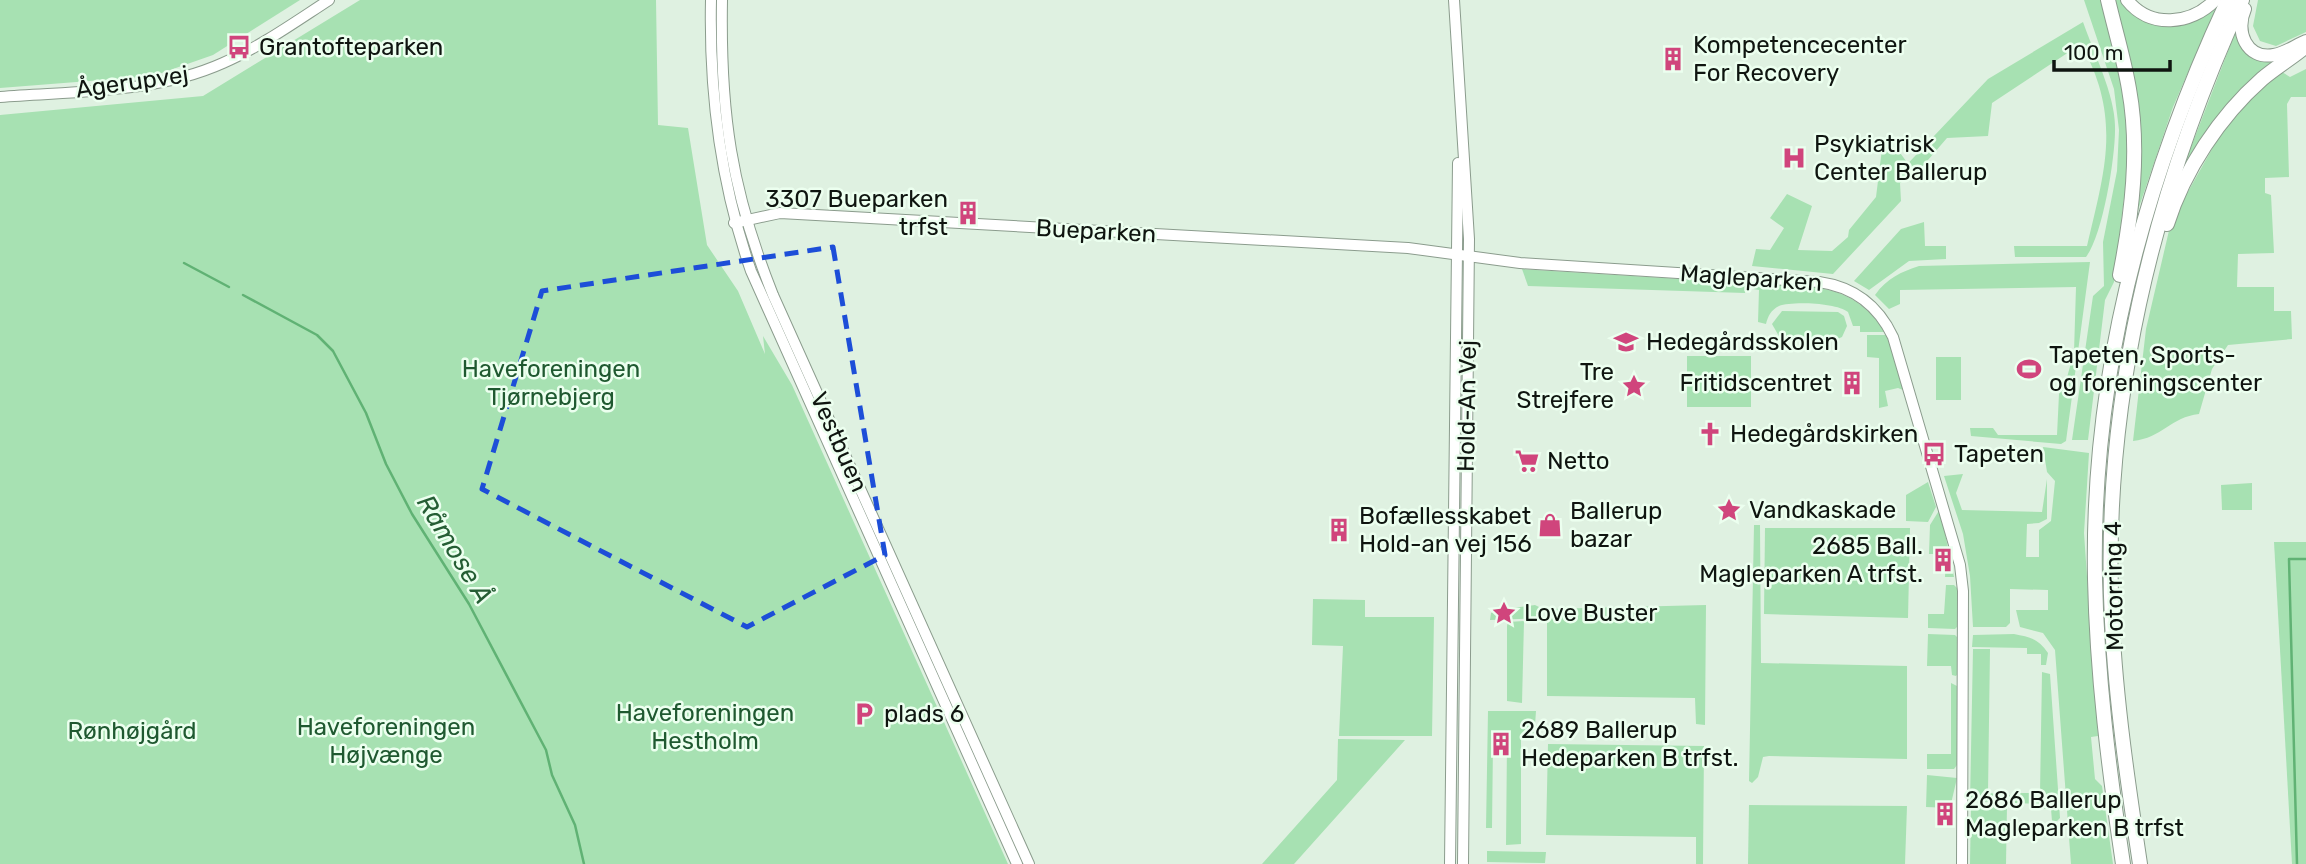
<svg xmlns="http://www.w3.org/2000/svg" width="2306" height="864" font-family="Rubik,sans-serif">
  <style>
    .green { fill: #a7e1b2 }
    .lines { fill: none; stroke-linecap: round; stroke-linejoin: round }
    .stream { stroke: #60b274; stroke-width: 2.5 }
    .secondary-casing { stroke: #8b9c8d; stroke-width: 12 }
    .primary-casing { stroke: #8b9c8d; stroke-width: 14 }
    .highway-casing { stroke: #8b9c8d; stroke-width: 16 }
    .secondary { stroke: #fff; stroke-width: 10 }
    .primary { stroke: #fff; stroke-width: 12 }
    .highway { stroke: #fff; stroke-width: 14 }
    .marked { fill: none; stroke: #1d4ed8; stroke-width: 5; stroke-dasharray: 14 9; stroke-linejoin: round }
    .labels { text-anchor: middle; stroke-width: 5; stroke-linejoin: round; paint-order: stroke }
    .poi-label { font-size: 24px; fill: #0f1510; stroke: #ecffef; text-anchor: start }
    .street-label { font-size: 24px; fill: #0f1510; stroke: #ecffef }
    .park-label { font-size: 24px; fill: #1f5930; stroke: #ecffef }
    .water-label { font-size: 26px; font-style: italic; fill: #255e34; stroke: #ecffef }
  </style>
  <rect width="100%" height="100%" fill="#dff1e1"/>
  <g class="green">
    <path d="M0,0H300L213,55L153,76L0,88Z"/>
    <path d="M360,0H656L658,125L688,128L707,245L738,291L765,354L763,336L792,385L1008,864H0V115L203,96Z"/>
    <path d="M2084,0H2103L2123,77L2132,165L2124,198L2114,282L2105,300L2088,440H2072L2093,296L2104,286L2103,242L2117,171L2119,130L2114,89Z"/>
    <path d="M2112,0H2120L2153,23L2210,7L2215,10L2173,107L2137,213L2138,172Z"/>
    <path d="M2258,0H2306V32L2276,46L2260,41L2253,26Z"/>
    <path d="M2083,22C2093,51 2115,95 2115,126C2116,154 2103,235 2086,257H2015L2014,246H2087C2105,169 2122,118 2081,44L1992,103L1988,136L1947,138L1915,175L1900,183L1901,201L1833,274L1752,266L1756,249L1770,250L1784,228L1770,218L1787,194L1812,206L1798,250L1832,251L1848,237L1849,230L1876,197L1882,149L1898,150L1906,161L1897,166V175L1988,79Z"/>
    <path d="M2235,33L2243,48L2282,58L2179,178Z"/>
    <path d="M2306,69V97H2291L2287,104L2289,177L2265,178V193L2271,195L2274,253L2238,254L2237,287H2274V311H2291L2292,339L2228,345L2212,369L2199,414C2171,417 2162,438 2133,441L2146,329L2171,222L2226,124L2279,70L2290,77Z"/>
    <path d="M1924,222L1925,246H1946V259L1909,261L1869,290L1854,281L1901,229Z"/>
    <path d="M2090,262L2066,441L2061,444L1971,436L1970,428H1993L1998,435H2057L2059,394L2066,381L2074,352L2076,287L1900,290V304L1889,309L1875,295C1887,278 1901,272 1919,266Z"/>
    <path d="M1522,269L1745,283V293L1528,286Z"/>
    <path d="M1759,283C1812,287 1853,282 1885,332H1860V326H1853L1848,312C1837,303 1792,301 1779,306C1771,310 1768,316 1766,324L1758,322L1759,290L1753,289Z"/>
    <path d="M1782,311L1838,312L1844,316L1847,326L1842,337L1835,340L1780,338L1772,324Z"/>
    <path d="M1867,335H1887L1903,390L1898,388L1885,391L1888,406L1879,408V358L1867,357Z"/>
    <rect x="1687" y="356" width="64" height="51"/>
    <path d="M1961,357V400H1936V357Z"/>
    <path d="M2043,447L2089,453L2084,533L2098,736L2091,737L2095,779L2102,786L2113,864H2071L2055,650L2043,633L2020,627L2016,610H2048V590L2010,589V623L2006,627H1973L1970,576L1963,534L1944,476L1963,474L1956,493L1962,510L2042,512L2047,479V519L2039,523L2027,524L2026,557H2039V530L2051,521L2055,481L2047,472Z"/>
    <path d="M1928,482L1936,507L1928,522L1906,521V495Z"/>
    <path d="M2252,483V510H2222L2221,485Z"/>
    <path d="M1940,509L1954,577H1945L1946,554H1929L1930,525Z"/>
    <path d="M1754,525H1760L1761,663L1907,666V759L1769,756L1763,757L1758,777L1752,783L1749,781Z"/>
    <path d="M1765,528H1910L1908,618L1764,614Z"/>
    <path d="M2274,542H2306V864H2292Z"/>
    <path d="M1946,585H1954L1958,589L1959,625L1955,629L1928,628V614H1944Z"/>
    <path d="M1313,599L1365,600V617H1434L1432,736H1339L1343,646L1312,645Z"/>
    <path d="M1535,605L1543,609V618L1490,620L1491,613L1496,610Z"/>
    <path d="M1706,605L1705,725L1696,724L1695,698L1547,696V609Z"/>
    <path d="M1524,621L1522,703L1507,701V626L1508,622Z"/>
    <path d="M1928,634L1955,635L1958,638L1959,672L1956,676L1952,675L1951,666H1927Z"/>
    <path d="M2014,634C2030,637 2039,639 2048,653L2046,665H2041V654H2027V648L1972,647L1973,635Z"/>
    <path d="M1973,649H1990L1988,793L2010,795V801L1970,802Z"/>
    <path d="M2042,672L2050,674L2060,818L2057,821H2052L2051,809H2040L2039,804L2015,803V793H2040Z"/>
    <path d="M1951,683L1959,687L1957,765L1954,769H1927V754H1951Z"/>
    <path d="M1488,711H1536L1535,725L1541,726V739L1521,740V844L1506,845L1507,743H1493L1492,828H1486Z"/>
    <path d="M1338,739L1405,740L1294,864H1262L1337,780Z"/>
    <path d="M1548,744L1704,746L1703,864H1696V837L1546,835Z"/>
    <path d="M1927,775L1957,778L1950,808L1926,807Z"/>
    <path d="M1749,805L1907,806L1905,864H1748Z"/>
    <path d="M1971,805H2007L2006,864H1970Z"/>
    <path d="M1487,851L1546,852L1545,863L1487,862Z"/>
  </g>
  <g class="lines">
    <g class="stream">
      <path d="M184,263L229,287"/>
      <path d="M243,295L317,335L333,351L366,413L386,464L412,514L469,604L546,750L552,775L575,825L584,864"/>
      <path d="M2297,864L2289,559H2306"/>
    </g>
    <g class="secondary-casing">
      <g id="secondary">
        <path d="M711,0C709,94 720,182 751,271L1017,864"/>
        <path d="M722,0C720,112 731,190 773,295L1029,864"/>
        <path d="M1454,0L1469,239L1463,864"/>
        <path d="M0,97C73,91 154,94 223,63C260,47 295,22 329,0"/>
        <path d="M734,223L780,213L1408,248L1520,263L1819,282C1854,287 1878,305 1893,337L1960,565L1963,591L1962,864"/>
        <path d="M1450,864L1458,163"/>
      </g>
    </g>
    <g class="primary-casing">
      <g id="primary">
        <path d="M2127,0C2150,29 2191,25 2215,0"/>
        <path d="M2245,9C2235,31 2246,60 2274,55C2286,53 2296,45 2306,41"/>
      </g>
    </g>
    <g class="highway-casing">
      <g id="highway">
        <path d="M2108,0C2115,30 2124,59 2129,89C2140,150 2132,214 2120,275"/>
        <path d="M2167,224C2184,170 2220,116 2262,79C2276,67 2292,58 2306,46"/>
        <path d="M2123,864C2109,770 2097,675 2095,579C2091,377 2143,182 2228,0"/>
        <path d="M2140,864C2128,784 2116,703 2112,622C2101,407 2152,195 2242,0"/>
      </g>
    </g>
    <use href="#secondary" class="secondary"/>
    <use href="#primary" class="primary"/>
    <use href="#highway" class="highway"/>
  </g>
  <path class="marked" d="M833,247L885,555L747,627L482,489L542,291Z"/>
  <defs>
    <g id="bus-bare" transform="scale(1.89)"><path d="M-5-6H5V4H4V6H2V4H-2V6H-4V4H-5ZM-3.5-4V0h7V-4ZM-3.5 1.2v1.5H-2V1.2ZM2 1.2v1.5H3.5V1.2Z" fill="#d0457c" stroke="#ecffef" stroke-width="2.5" paint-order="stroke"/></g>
    <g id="building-bare" transform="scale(1.89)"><path d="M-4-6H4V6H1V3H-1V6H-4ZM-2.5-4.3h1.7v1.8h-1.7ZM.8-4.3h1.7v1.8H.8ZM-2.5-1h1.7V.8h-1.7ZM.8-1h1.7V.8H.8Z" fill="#d0457c" stroke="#ecffef" stroke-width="2.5" paint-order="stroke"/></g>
    <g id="hospital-bare" transform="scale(1.89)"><path d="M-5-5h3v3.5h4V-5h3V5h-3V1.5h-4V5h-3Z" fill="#d0457c" stroke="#ecffef" stroke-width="2.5" paint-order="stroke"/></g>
    <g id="school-bare" transform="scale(1.89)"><path d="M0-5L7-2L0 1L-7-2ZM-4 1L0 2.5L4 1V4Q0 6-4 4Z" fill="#d0457c" stroke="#ecffef" stroke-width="2.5" paint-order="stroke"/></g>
    <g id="stadium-bare" transform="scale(1.89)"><path d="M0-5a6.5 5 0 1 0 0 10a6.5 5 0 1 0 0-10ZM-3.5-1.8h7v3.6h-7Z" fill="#d0457c" stroke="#ecffef" stroke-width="2.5" paint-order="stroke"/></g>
    <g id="sight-bare" transform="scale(1.89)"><path d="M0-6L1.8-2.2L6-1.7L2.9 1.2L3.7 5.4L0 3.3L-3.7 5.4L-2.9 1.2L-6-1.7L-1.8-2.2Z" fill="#d0457c" stroke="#ecffef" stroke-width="2.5" paint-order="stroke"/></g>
    <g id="church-bare" transform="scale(1.89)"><path d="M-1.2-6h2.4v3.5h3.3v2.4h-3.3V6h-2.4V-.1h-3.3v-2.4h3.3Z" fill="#d0457c" stroke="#ecffef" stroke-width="2.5" paint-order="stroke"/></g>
    <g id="supermarket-bare" transform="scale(1.89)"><path d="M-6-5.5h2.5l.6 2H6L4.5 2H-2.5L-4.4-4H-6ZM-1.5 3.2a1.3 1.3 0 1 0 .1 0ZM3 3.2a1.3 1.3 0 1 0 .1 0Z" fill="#d0457c" stroke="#ecffef" stroke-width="2.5" paint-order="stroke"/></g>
    <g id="shop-bare" transform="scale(1.89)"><path d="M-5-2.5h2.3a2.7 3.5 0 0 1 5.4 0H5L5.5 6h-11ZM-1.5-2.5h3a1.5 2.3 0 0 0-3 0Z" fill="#d0457c" stroke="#ecffef" stroke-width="2.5" paint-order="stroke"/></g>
    <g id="parking-bare" transform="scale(1.89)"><path d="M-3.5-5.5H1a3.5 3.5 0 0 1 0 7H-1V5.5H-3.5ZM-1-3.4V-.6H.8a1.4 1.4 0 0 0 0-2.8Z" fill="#d0457c" stroke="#ecffef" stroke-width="2.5" paint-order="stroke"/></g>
  </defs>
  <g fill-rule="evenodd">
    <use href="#bus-bare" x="239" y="47"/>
    <use href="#building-bare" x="1673" y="59"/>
    <use href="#hospital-bare" x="1794" y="158"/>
    <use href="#building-bare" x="968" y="213"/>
    <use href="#school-bare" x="1626" y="342"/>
    <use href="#stadium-bare" x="2029" y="369"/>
    <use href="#building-bare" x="1852" y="383"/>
    <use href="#sight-bare" x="1634" y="386"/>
    <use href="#church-bare" x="1710" y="434"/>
    <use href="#bus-bare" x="1934" y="454"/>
    <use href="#supermarket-bare" x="1527" y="461"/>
    <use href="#sight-bare" x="1729" y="510"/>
    <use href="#shop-bare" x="1550" y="525"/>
    <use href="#building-bare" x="1339" y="530"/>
    <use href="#building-bare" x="1943" y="560"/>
    <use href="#sight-bare" x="1504" y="613"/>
    <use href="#parking-bare" x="864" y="714"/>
    <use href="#building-bare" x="1501" y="744"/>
    <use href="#building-bare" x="1945" y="814"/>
  </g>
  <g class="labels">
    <g class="poi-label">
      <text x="1693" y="53">Kompetencecenter<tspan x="1693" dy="28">For Recovery</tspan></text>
      <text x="259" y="55">Grantofteparken</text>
      <text x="1814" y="152">Psykiatrisk<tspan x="1814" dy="28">Center Ballerup</tspan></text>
      <text x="948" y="207" text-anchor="end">3307 Bueparken<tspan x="948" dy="28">trfst</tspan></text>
      <text x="1646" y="350">Hedegårdsskolen</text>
      <text x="2049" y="363">Tapeten, Sports-<tspan x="2049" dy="28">og foreningscenter</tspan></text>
      <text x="1614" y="380" text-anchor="end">Tre<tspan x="1614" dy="28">Strejfere</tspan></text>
      <text x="1832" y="391" text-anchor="end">Fritidscentret</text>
      <text x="1730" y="442">Hedegårdskirken</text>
      <text x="1954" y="462">Tapeten</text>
      <text x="1547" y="469">Netto</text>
      <text x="1749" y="518">Vandkaskade</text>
      <text x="1570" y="519">Ballerup<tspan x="1570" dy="28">bazar</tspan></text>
      <text x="1359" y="524">Bofællesskabet<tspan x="1359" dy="28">Hold-an vej 156</tspan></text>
      <text x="1923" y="554" text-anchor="end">2685 Ball.<tspan x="1923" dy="28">Magleparken A trfst.</tspan></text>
      <text x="1524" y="621">Love Buster</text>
      <text x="884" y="722">plads 6</text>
      <text x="1521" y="738">2689 Ballerup<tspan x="1521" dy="28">Hedeparken B trfst.</tspan></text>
      <text x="1965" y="808">2686 Ballerup<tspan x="1965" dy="28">Magleparken B trfst</tspan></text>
    </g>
    <g class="street-label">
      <text transform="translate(132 82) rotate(-8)" y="8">Ågerupvej</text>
      <text transform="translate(1096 231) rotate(3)" y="8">Bueparken</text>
      <text transform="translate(1751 278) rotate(4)" y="8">Magleparken</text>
      <text transform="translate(1467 406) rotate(-89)" y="8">Hold-An Vej</text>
      <text transform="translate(839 442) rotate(66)" y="8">Vestbuen</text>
      <text transform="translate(2114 586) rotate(-91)" y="8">Motorring 4</text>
    </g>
    <g class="park-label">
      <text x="551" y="377">Haveforeningen<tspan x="551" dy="28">Tjørnebjerg</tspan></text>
      <text x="705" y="721">Haveforeningen<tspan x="705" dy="28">Hestholm</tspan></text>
      <text x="386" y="735">Haveforeningen<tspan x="386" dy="28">Højvænge</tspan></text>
      <text x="132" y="739">Rønhøjgård</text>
    </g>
    <g class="water-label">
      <text transform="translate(455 549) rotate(59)" y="9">Råmose Å</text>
    </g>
  </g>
  <path d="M2054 60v10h116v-10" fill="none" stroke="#0f1510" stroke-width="3.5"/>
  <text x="2064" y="60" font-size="21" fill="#0f1510" stroke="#ecffef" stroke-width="5" paint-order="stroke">100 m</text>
</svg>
